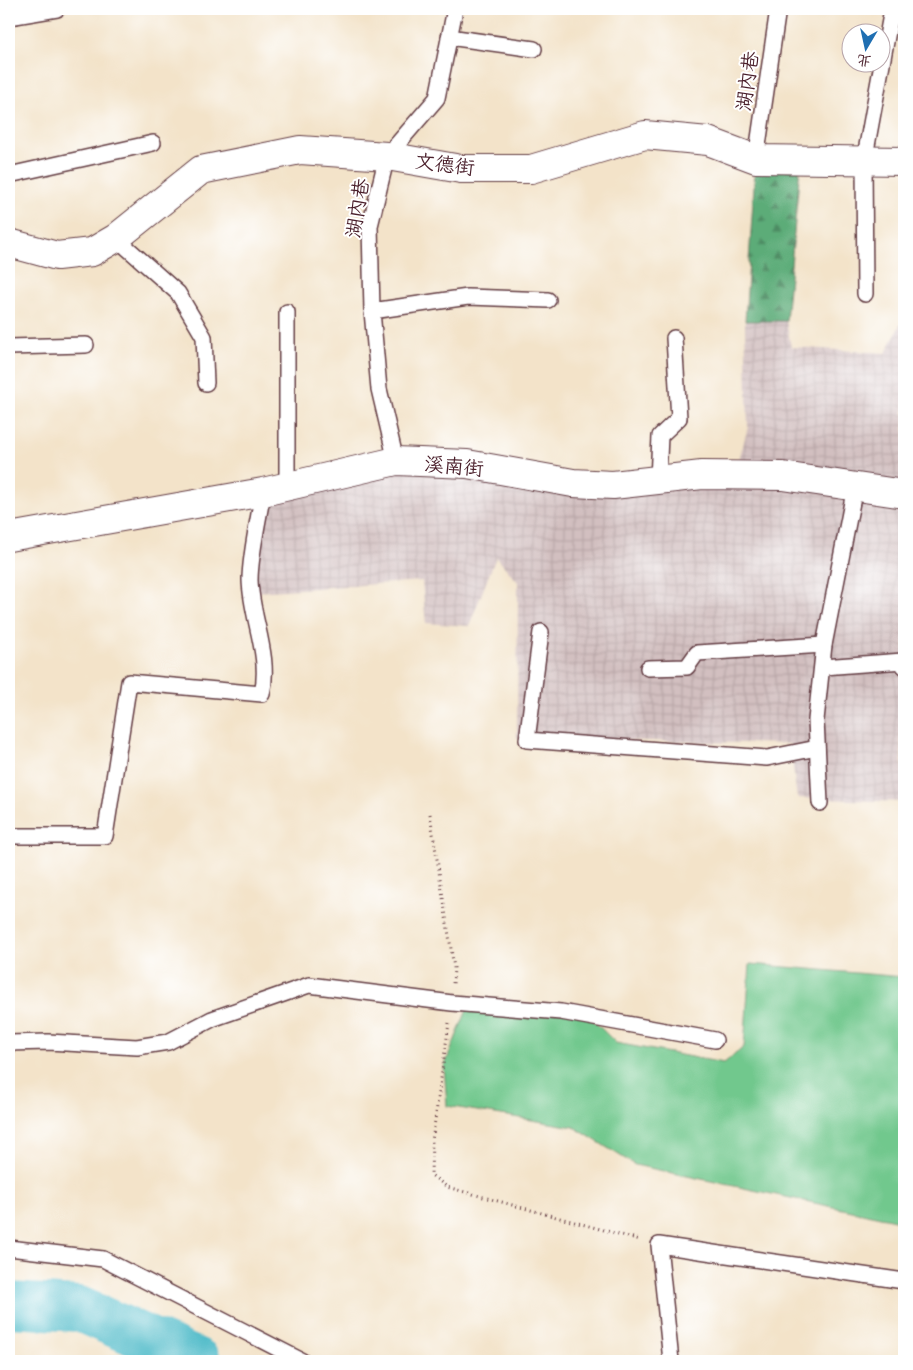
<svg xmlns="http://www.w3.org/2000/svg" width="913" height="1370" font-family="Mynerve,'LXGW WenKai TC',sans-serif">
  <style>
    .industrial { fill: url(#industrial-grid) }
    .grass { fill: #71c88d; stroke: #5e745c }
    .forest { fill: url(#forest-firs); stroke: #536652 }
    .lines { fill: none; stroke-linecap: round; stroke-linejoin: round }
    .river { stroke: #4dbac8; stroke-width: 46 }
    .service-casing { stroke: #633c43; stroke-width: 18 }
    .minor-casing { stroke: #633c43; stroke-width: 30 }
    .tertiary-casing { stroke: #633c43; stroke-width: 30 }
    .path { stroke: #633c43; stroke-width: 3; stroke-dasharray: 1 4; stroke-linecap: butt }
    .service { stroke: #fff; stroke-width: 15 }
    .minor { stroke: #fff; stroke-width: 28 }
    .tertiary { stroke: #fff; stroke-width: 28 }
    .labels { text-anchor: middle; stroke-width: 4; stroke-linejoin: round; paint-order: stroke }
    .street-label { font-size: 20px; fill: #4a1f2b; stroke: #fff }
  </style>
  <defs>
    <pattern id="industrial-grid" width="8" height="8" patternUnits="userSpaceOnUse" patternTransform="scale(1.25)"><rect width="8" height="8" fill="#d2bfc0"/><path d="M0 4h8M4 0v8" fill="none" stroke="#b6a4a5"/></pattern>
    <pattern id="forest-firs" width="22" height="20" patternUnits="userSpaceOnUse" patternTransform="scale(1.25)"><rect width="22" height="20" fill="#5cac78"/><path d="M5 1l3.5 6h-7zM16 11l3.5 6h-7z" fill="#4e8b63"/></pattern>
  </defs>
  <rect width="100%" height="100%" fill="#fff"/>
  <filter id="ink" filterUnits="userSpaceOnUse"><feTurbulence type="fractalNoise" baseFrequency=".02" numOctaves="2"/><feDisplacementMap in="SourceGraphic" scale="10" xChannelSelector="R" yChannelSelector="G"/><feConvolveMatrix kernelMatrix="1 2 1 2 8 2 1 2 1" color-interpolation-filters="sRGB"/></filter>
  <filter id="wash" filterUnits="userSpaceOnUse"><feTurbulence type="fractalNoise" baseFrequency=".0096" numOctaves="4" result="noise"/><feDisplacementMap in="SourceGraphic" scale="20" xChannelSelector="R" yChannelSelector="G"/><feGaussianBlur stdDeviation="1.12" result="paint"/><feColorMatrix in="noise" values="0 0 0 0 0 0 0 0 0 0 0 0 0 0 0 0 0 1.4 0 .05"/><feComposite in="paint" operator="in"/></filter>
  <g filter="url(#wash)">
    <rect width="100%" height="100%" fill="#f3e3c9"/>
    <path class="industrial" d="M904,317V733L900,734L904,802L797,798L790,744L517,738L518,582L496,557L469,626L426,623L422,581L255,592V482L451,456L516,478H734L748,427L745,321H786L791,347L886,353Z"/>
    <path class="grass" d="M750,964L904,977V1222L635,1165L574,1127L447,1106L444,1067L469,1005L587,1014L616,1043L724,1063L744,1047Z"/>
    <path class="forest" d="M756,155L801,156L786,321H745Z"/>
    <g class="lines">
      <path class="river" d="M9,1305L79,1309L198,1361"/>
    </g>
  </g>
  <g filter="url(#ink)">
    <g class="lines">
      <g class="service-casing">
        <g id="service">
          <path d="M9,17L57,9"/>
          <path d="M449,37L534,49"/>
          <path d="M756,159L778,9"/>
          <path d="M9,175L153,143"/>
          <path d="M116,238L178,293L204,337L206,383"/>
          <path d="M865,294L864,162L892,9"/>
          <path d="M372,311L468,297L548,300"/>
          <path d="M9,347L86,345"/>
          <path d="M396,461L379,389L372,311L370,226L387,156L437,98L455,9"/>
          <path d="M658,480L660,436L679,418L674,338"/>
          <path d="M287,486V312"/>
          <path d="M541,632L527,740L767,758L817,748"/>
          <path d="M823,667L903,661L904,666"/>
          <path d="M648,668L687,667L697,653L824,645"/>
          <path d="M820,803L816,720L824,645L855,487"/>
          <path d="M9,836H105L129,682L262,694C271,655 251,618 250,580C250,555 259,517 263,492"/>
          <path d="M9,1043L48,1042L137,1047L168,1042L212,1019L309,985L452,1003L561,1012L715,1040"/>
          <path d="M9,1248L103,1259L302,1361"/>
          <path d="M671,1361L659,1245L904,1281"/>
        </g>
      </g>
      <g class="minor-casing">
        <path id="minor" d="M9,243L57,256L92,252L116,238L201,170L300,150L387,156L461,169H531L645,135L708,141L756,159L904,161"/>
      </g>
      <g class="tertiary-casing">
        <path id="tertiary" d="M9,537L263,492L396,461L467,464L573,483L613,485L702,475L783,476L904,494"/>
      </g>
      <g class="path">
        <path d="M430,814L454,968L453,984"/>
        <path d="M449,1023L432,1141L431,1175L447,1187L640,1240"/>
      </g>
      <use href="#service" class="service"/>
      <use href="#minor" class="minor"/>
      <use href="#tertiary" class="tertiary"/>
    </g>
  </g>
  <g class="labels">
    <g class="street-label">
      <text transform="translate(747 81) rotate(-82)" y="7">湖內巷</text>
      <text transform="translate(445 164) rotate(7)" y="7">文德街</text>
      <text transform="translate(357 208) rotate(-81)" y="7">湖內巷</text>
      <text transform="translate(454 466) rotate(5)" y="7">溪南街</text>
    </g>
  </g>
  <rect width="913" height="1370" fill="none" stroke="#fff" stroke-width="30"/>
  <g transform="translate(866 48) rotate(189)"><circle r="24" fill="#ffffff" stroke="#b7a5aa"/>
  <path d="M0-4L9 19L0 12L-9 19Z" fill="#1f6fb2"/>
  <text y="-8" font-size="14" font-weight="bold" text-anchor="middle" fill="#4a1f2b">北</text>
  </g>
</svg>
